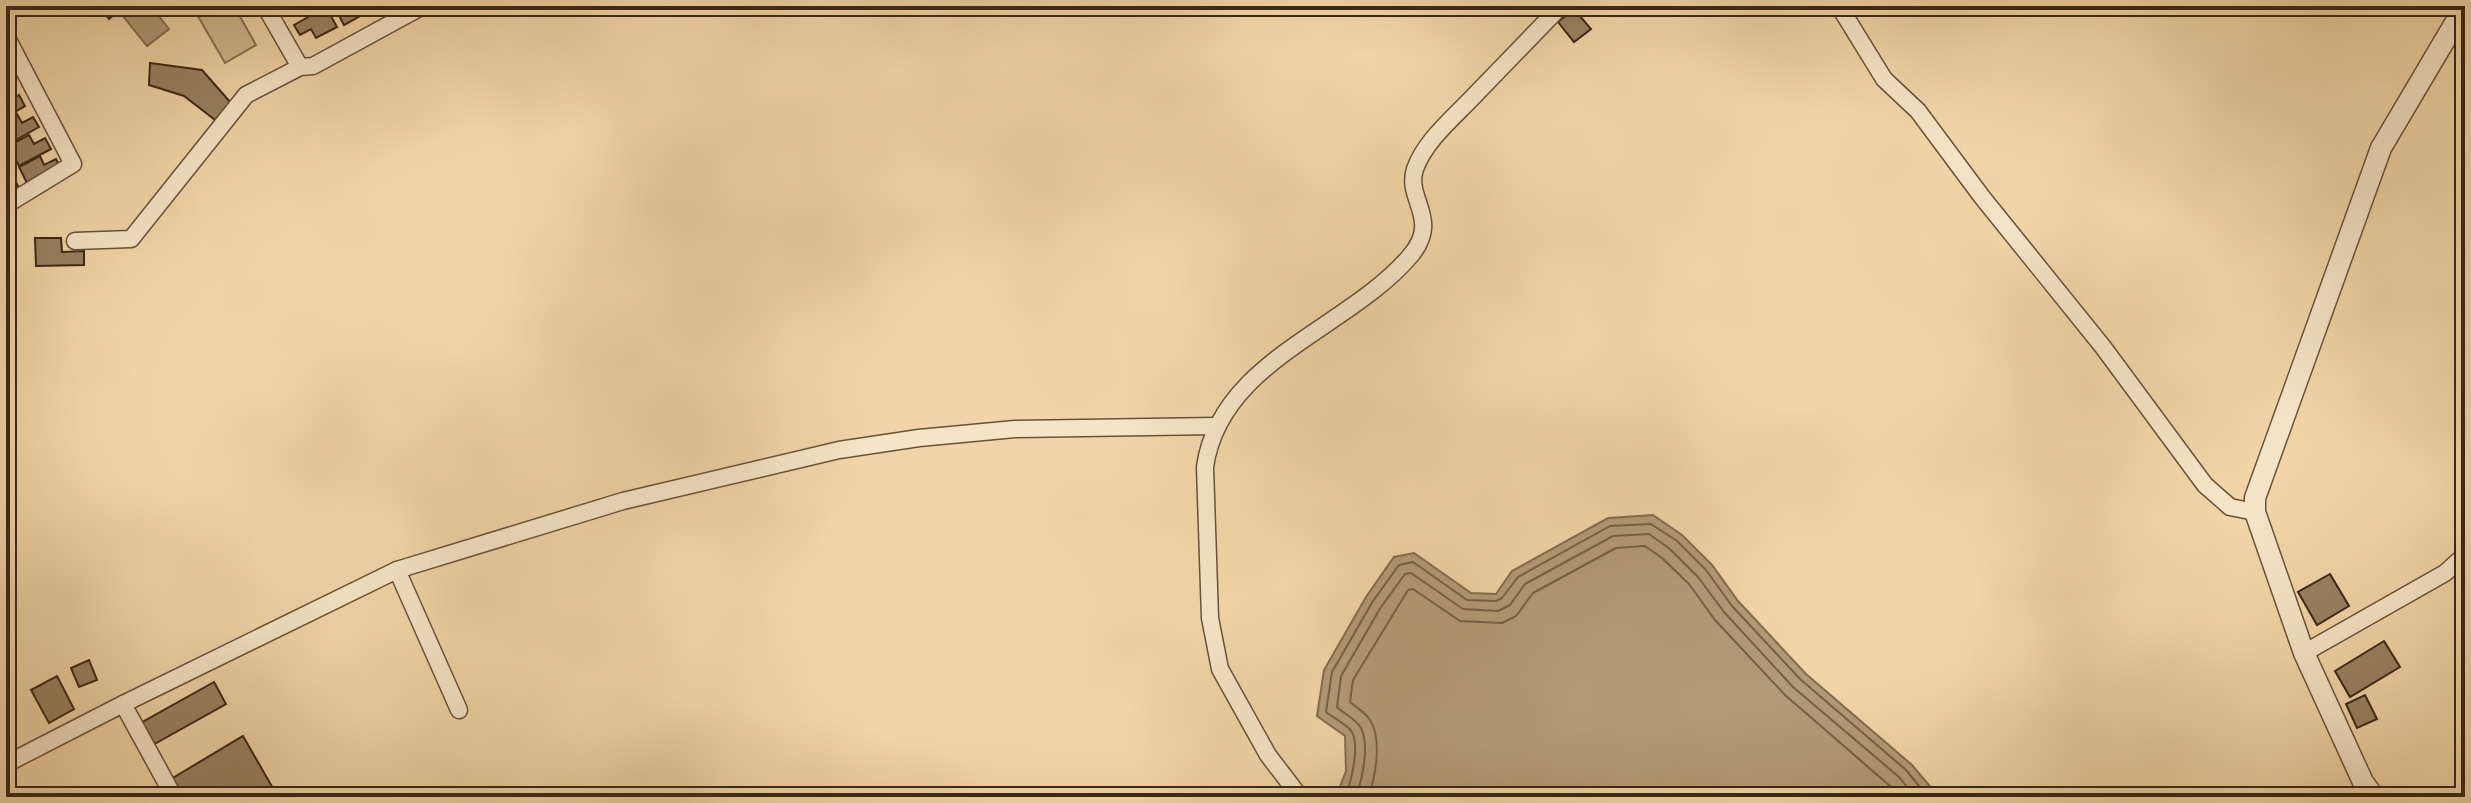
<svg xmlns="http://www.w3.org/2000/svg" width="2471" height="803" font-family="'IM FELL Great Primer',serif">
  <style>
    .green { fill: #d2b78f; stroke: #866f52; stroke-width: 2 }
    .water { fill: #b39a76; stroke: #836c4f; stroke-width: 2 }
    .lines { fill: none; stroke-linecap: round; stroke-linejoin: round }
    .shore { stroke: #766045; stroke-width: 2 }
    .building { fill: #998161; stroke: #3a2714; stroke-width: 2 }
    .minor-casing { stroke: #685239; stroke-width: 19 }
    .tertiary-casing { stroke: #685239; stroke-width: 23 }
    .minor { stroke: #f6e4c6; stroke-width: 16 }
    .tertiary { stroke: #f6e4c6; stroke-width: 20 }
  </style>
  <rect width="100%" height="100%" fill="#f1d5a8"/>
  <filter id="stains"><feTurbulence type="fractalNoise" baseFrequency=".0025" numOctaves="4"/><feColorMatrix values="0 0 0 0 .2 0 0 0 0 .09 0 0 0 0 .02 0 0 0 .5 -.17"/></filter>
  <radialGradient id="worn" r=".72"><stop offset=".6" stop-color="#630" stop-opacity="0"/><stop offset="1" stop-color="#630" stop-opacity=".3"/></radialGradient>
  <path class="green" d="M192,6H234L256,45L225,63Z"/>
  <g class="water">
    <path d="M134,6H151L169,29L147,46L123,16Z"/>
    <path d="M1653,515L1682,535L1712,565L1738,601L1806,674L1912,765L1939,797H1336L1346,771L1345,736L1317,716L1324,670L1366,597L1394,557L1414,553L1471,593L1496,594L1512,571L1608,518Z"/>
  </g>
  <g class="lines">
    <g class="shore">
      <path d="M1345,797C1351,782 1360,748 1352,732C1347,724 1333,718 1326,712L1332,672L1373,601L1399,565L1413,562L1467,600L1496,601L1502,598L1518,577L1610,526L1651,524L1677,541L1706,570L1732,606L1800,679L1906,770L1928,797"/>
      <path d="M1356,797C1362,779 1370,746 1361,728C1356,719 1344,714 1337,707L1341,676L1381,607L1405,574L1411,573L1463,609L1498,611L1510,605L1525,584L1613,536L1649,534L1670,549L1698,577L1724,612L1793,687L1899,777L1915,797"/>
      <path d="M1368,797C1376,777 1382,738 1370,720C1365,712 1357,708 1350,702L1353,680L1408,590L1413,589L1460,621L1502,623L1516,616L1533,593L1616,548L1645,546L1662,558L1689,584L1715,620L1785,695L1890,786L1900,797"/>
    </g>
  </g>
  <g class="building">
    <path d="M99,6H124L109,19Z"/>
    <path d="M334,6H375L376,7L344,25Z"/>
    <path d="M326,7L337,27L316,38L311,29L300,35L294,25Z"/>
    <path d="M1574,9L1591,29L1574,42L1558,22Z"/>
    <path d="M150,63L202,70L231,103L215,120L184,96L149,85Z"/>
    <path d="M8,71L14,81L6,86V72Z"/>
    <path d="M19,95L25,106L6,117V98L8,102Z"/>
    <path d="M17,114L22,123L33,117L39,127L7,145L6,120Z"/>
    <path d="M29,135L34,144L45,138L51,149L19,166L8,146Z"/>
    <path d="M40,156L44,165L56,159L61,169L29,187L19,167Z"/>
    <path d="M12,174L22,194L6,203V177Z"/>
    <path d="M35,238H61L62,252L84,251V265L36,266Z"/>
    <path d="M2330,574L2349,606L2317,625L2298,592Z"/>
    <path d="M2384,641L2400,667L2350,697L2335,671Z"/>
    <path d="M89,660L97,680L79,687L71,668Z"/>
    <path d="M57,676L74,709L49,723L31,690Z"/>
    <path d="M214,682L226,704L151,746L139,724Z"/>
    <path d="M2365,695L2377,719L2357,728L2346,704Z"/>
    <path d="M243,736L274,790L261,797H181L171,779Z"/>
  </g>
  <g class="lines">
    <g class="minor-casing">
      <g id="minor">
        <path d="M265,6L300,67"/>
        <path d="M1839,6L1884,79L1918,111L1982,197L2103,347L2205,485L2230,507L2255,512"/>
        <path d="M6,36L73,164L6,205"/>
        <path d="M75,241L131,239L246,95L300,67L313,66L423,6"/>
        <path d="M397,570L459,710"/>
        <path d="M2304,653L2445,573L2465,555"/>
        <path d="M123,704L174,797"/>
        <path d="M6,764L123,704L397,570L623,501L839,450L919,438L1015,429L1216,426"/>
        <path d="M1300,797L1268,755L1220,669L1210,618L1205,467C1220,360 1349,329 1411,255C1441,219 1405,199 1415,169C1425,141 1452,119 1472,98C1502,67 1531,37 1561,6"/>
      </g>
    </g>
    <g class="tertiary-casing">
      <path id="tertiary" d="M2374,797L2363,782L2304,653L2255,512V498L2381,148L2465,6"/>
    </g>
    <use href="#minor" class="minor"/>
    <use href="#tertiary" class="tertiary"/>
  </g>
  <rect width="2471" height="803" fill="none" stroke="#f1d5a8" stroke-width="32"/>
  <rect x="8" y="8" width="2455" height="787" fill="none" stroke="#3a2714" stroke-width="4"/>
  <rect x="16" y="16" width="2439" height="771" fill="none" stroke="#3a2714" stroke-width="2"/>
  <rect width="100%" height="100%" filter="url(#stains)"/>
  <rect width="100%" height="100%" fill="url(#worn)"/>
</svg>
